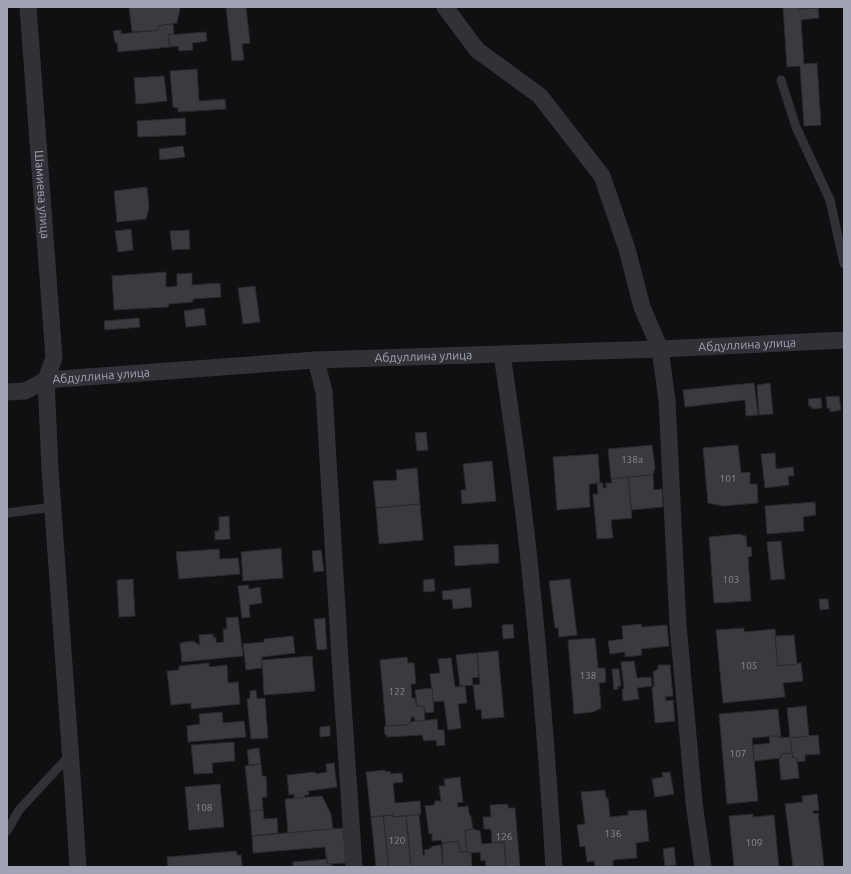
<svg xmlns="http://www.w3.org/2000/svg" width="851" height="874" font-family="Ubuntu,sans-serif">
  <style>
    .building { fill: #3a3a3f; stroke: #2a2a2e }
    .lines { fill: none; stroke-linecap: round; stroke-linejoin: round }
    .lane { stroke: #313137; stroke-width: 9 }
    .street { stroke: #313137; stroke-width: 17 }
    .labels { text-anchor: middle; stroke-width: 3; stroke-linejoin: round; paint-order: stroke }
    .number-label { font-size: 10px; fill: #878a96 }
    .street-label { font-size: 12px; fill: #a1a4b3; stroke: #0b0b0c }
  </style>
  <rect width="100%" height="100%" fill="#101012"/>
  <g class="building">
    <path d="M129,7H180V9L177,23L158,26V30L132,32Z"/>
    <path d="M226,7H246L250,43L242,44L244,60L232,61Z"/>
    <path d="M799,7V9L818,8L819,18L801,20L804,64L817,63L821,125L804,126L800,66L787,67L783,8Z"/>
    <path d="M799,7H829L799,9Z"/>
    <path d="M173,24L174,35H168L170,47L118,52L117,42L115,43L113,31L121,30V34L158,30V26Z"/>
    <path d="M206,32L207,41L192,43L193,50L179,51L178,46L170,47L168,35Z"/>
    <path d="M197,69L199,101L225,99L226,109L178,112V108L173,107L170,71Z"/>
    <path d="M164,76L167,101L136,104L134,78Z"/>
    <path d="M185,118L186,135L138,137L137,121Z"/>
    <path d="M183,146L185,157L160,160L159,149Z"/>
    <path d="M147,187L149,208L146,219L117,222L114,191Z"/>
    <path d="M131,229L133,250L118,252L115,231Z"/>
    <path d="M189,230L190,249L172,250L170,231Z"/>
    <path d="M166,272V287L177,286V274L192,273V285L220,283L221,297L193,299V302L169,304L168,307L114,310L112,276Z"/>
    <path d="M255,286L260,322L243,324L238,288Z"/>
    <path d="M204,308L206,325L186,327L184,311Z"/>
    <path d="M139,318L140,327L105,330L104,321Z"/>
    <path d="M754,383L758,415L746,416L745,400L685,407L683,390Z"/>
    <path d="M770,383L773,414L759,415L757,385Z"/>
    <path d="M839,396L841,410L830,412V409L827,408L826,397Z"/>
    <path d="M821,398L822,408L812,409L811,406H809L808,399Z"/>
    <path d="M426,432L428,450L417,451L415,433Z"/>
    <path d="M652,445L655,468L653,475L611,479L608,449Z"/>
    <path d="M738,445L741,473L750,472V484H757L758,503L723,506L708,503L703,448Z"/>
    <path d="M775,453L776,469L793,467L794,476H788L789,485L765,488L761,454Z"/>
    <path d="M598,454L600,483L589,484L590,507L557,510L553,457Z"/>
    <path d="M492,461L496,501L462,504L461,490H466L463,464Z"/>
    <path d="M417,468L420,504L376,508L373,481L397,480L396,470Z"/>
    <path d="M653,475L654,490L662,489L663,507L631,510L628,477Z"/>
    <path d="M628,477L632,518L611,520L613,538L597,539L593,494H598L597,483H603V488H606V483H612L611,479Z"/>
    <path d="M815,502L816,515L803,517L804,531L767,534L765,506Z"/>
    <path d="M420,504L423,540L379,544L376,508Z"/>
    <path d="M229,516L230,539L215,540V531H219V517Z"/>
    <path d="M739,534L746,536L747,547H751L752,556L748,557L751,601L714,603L709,537Z"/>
    <path d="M781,541L785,579L771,580L767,542Z"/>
    <path d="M498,544L499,563L455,566L454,546Z"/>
    <path d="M281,548L283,578L243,581L241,552Z"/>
    <path d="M219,549L220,559L238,558L240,574L179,579L176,552Z"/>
    <path d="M321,550L324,571L314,572L312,551Z"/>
    <path d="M133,579L135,616L119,617L117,580Z"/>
    <path d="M434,579L435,591L424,592L423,580Z"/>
    <path d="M570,579L577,635L559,637L558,628H555L549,581Z"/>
    <path d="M248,585L249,589L260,587L262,603L249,605L250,617L242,618L238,586Z"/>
    <path d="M470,588L472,607L453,609L452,599L443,600L442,591Z"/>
    <path d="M819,599H828L829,609L820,610Z"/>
    <path d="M238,617L243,656L182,662L180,643L192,641L200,645L199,635L213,634V638L216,637V643L224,642L223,629H227L226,618Z"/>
    <path d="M325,618L327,649L317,650L314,619Z"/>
    <path d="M513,624L514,638L503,639L502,625Z"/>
    <path d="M641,624L642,627L667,625L669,646L641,649L642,655L625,657V652L610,654L608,641L623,639L622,626Z"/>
    <path d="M744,628V632L775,629L778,666L801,663L803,681L783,683L785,697L723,703L716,630Z"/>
    <path d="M794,635L797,664L778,666L775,636Z"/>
    <path d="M293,636L295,653L262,657V668L246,670L243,644L264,642V639Z"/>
    <path d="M595,638L598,668H605L606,682L599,683L601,708L593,712L574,714L568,640Z"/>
    <path d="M498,651L504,717L482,719L481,709L476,710L473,685L480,684L477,653Z"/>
    <path d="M477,653L479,677L472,678L473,685L460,686L456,655Z"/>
    <path d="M312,656L315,691L264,695L262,660Z"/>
    <path d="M407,657L408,663H414L416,684H411L412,698H415L416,706H424L425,721L415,722L414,717H411V722L407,725L386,726L380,660Z"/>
    <path d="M451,658L455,687L465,686L467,703L458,704L461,728L448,730L444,701L433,702L430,674L440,673L438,659Z"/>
    <path d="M634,661L637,678L651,677L652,686L637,688L639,699L623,701L622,689H624L621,662Z"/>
    <path d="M209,663V667L227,665L228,683L238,682L240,704L191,709V703L171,705L167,671L179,670V666Z"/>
    <path d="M658,665H670L673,696L665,697L666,701L673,700L675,721L655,723L652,688L654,686L653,672L658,669Z"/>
    <path d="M612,669H619L621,686H618V689L614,690Z"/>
    <path d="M432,688L434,712L425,713L424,706H417L415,690Z"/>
    <path d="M256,690L257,699L265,698L268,738L251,739L247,699H250V691Z"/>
    <path d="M806,706L809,736L790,738L787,708Z"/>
    <path d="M778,709L781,738L777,736L752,738L758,801L727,804L719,714Z"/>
    <path d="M222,712L223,723L244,721L246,737L188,742L187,726L200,724L199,714Z"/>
    <path d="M437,719L438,730H444L445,745L437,746L436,740L424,741L422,735L387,737V735H385L384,726L407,725L411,722Z"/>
    <path d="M330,726V736L320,737V727Z"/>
    <path d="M818,735L820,754L805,755V761L797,762V758H793L790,738Z"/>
    <path d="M769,736H777L781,738L790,737L792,753L781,754V758L754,761L753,745L770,743Z"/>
    <path d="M234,742L235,761L212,763L213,773L194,774L191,745Z"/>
    <path d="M259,748L261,764L249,765L247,750Z"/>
    <path d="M792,753L793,758H797L799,778L781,780L779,758H781V754Z"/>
    <path d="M334,763L337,787L308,791L309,795H304L305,798L294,799V794L289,795L287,775L315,772L316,774L327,772L326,764Z"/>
    <path d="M261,764L262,776H266L267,797H262L263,810L250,811L245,766Z"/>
    <path d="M385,770V772L390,771V774L402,773L403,782L393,783L395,803L420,801L421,814L393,817V815L371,817L366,772Z"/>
    <path d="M670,772L674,794L655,797L652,779L663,777L662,773Z"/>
    <path d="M460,777L463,802L457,803L458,807L468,806L469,813L471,817L473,829L465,830L467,852H460L458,841L442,843L441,840L432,841V833L429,834L425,806L434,805L435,801H441L439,786H445L444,779Z"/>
    <path d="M220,784L224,827L189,830L185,787Z"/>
    <path d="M605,790L606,798H608L610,817L628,815V811L646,810L649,841L636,843L637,858L613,860V867H595L594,861L587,862L585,846L580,847L577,825L585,824L581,792Z"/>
    <path d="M817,794L819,810L813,811V814L818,813L824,867H793L785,804L803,802L802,796Z"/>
    <path d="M322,796L331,814L333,829L288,833L285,799Z"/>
    <path d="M508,804V808H515L520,867H506L504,842L492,844L491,829H484L483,817H491L490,805Z"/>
    <path d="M263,810L264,819L277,818L278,833L252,836L250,811Z"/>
    <path d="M419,814L423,855H425L424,850L429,849L433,846L441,845L443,867H411L406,816Z"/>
    <path d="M753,814V817L774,815L779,867H734L729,816Z"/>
    <path d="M393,815V817L406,816L411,867H389L383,816Z"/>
    <path d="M383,816L389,867H376L371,817Z"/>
    <path d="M343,828L346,863L327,864L325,847L253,853L252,836Z"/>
    <path d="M473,829L480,831L482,844L504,842L506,867H486L485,860L481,861L480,852L471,853L467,852L465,830Z"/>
    <path d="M458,841L460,852H467L471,853L472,867H443L442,843Z"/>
    <path d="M674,847L676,865L665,866L663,849Z"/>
    <path d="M236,851L237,855H241L242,866L168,867L167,857Z"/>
    <path d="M327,859V864H332V867H293V862Z"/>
  </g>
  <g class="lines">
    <g class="lane">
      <path d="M781,80L796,127L830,200L844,264"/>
      <path d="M7,513L53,507"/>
      <path d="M7,831L19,810L71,754"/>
    </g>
    <g class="street">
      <path id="s1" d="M28,7L54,358L46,380L50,469L73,790L78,867"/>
      <path d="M445,7L477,50L540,96L602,176L627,249L642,307L660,349L667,400L678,625L694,802L703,867"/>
      <path d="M502,354C513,429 524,504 531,580C541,675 548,771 554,867"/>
      <path d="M316,360L324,392L340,659L354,867"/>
      <path id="s2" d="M7,392L25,391L46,380L316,360L660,349L844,340"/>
    </g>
  </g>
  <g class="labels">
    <g class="number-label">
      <text x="632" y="463">138а</text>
      <text x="728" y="482">101</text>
      <text x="731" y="583">103</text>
      <text x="749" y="669">105</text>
      <text x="588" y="679">138</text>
      <text x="397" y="695">122</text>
      <text x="738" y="757">107</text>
      <text x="204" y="811">108</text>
      <text x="613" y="837">136</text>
      <text x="504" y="840">126</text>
      <text x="397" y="844">120</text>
      <text x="754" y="846">109</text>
    </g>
    <g class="street-label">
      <text dy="4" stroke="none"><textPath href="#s1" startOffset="188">Шамиева улица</textPath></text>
      <text dy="4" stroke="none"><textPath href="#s2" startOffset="744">Абдуллина улица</textPath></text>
      <text dy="4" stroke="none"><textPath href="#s2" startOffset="420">Абдуллина улица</textPath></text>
      <text dy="4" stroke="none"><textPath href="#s2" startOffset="97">Абдуллина улица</textPath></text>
    </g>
  </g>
  <rect width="851" height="874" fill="none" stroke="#a1a4b3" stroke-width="16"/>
</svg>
